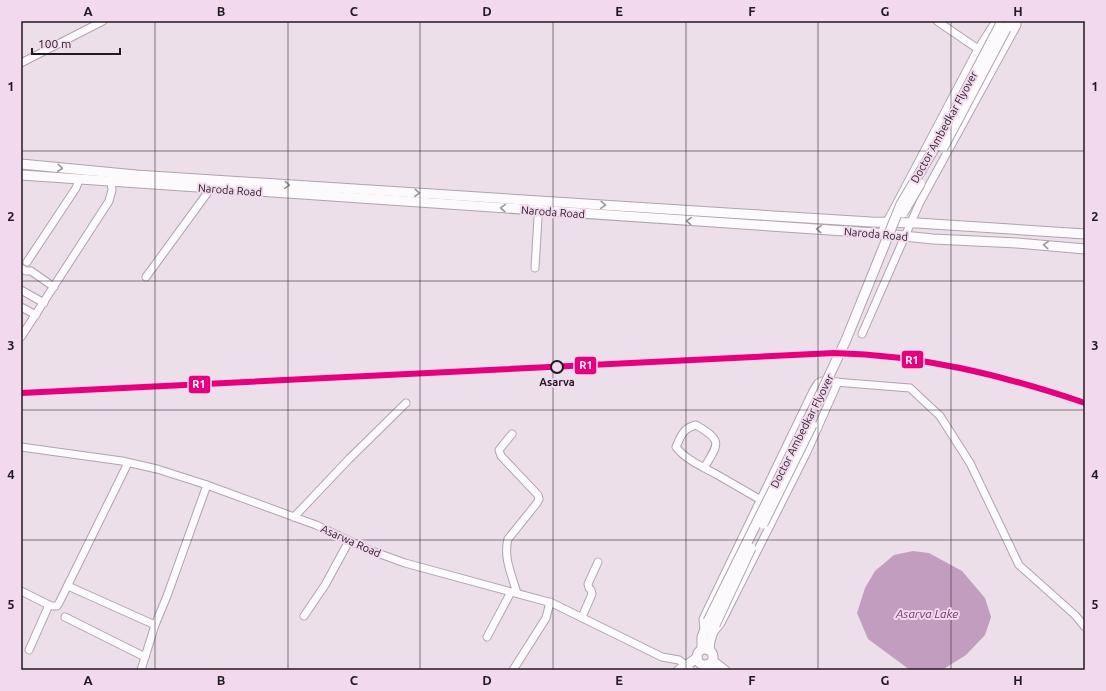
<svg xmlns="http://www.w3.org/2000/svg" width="1106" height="691" font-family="Ubuntu,sans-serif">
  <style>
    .water { fill: #c39dbf }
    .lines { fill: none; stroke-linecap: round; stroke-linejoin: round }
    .minor-casing { stroke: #aea4ad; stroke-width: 9 }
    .major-casing { stroke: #aea4ad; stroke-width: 11 }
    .minor { stroke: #fcfafc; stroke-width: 7 }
    .major { stroke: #fcfafc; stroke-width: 9 }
    .major-bridge-casing { stroke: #aea4ad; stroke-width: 11; stroke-linecap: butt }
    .major-bridge { stroke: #fcfafc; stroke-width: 9 }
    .rail-1-casing { stroke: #f2d9ee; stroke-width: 9 }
    .rail-1 { stroke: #e5007d; stroke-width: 6 }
    .oneway { stroke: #9a9599 }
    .grid { fill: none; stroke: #221921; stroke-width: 1; stroke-opacity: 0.55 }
    .stop-dot { fill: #f2d9ee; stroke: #221921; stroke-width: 2 }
    .labels { text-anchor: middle; stroke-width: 4; stroke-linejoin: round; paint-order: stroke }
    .street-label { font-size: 11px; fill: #221921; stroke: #f2d9ee }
    .stop-label { font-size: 11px; font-weight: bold; fill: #221921; stroke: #f2d9ee }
    .water-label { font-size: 12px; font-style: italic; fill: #71346c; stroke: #f2d9ee }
    .line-badge { stroke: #f2d9ee; stroke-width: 1.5 }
    .badge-label { font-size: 11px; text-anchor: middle; font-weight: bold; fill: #fff }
    .neatline { fill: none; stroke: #221921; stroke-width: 1.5 }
    .grid-label { font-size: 13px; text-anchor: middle; font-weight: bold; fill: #221921 }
  </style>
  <rect width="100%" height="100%" fill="#ecdfea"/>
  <path class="water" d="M913,551L929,553L962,571L985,598L991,617L985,635L966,655L942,670H910L868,639L857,613L865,588L875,571L894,555Z"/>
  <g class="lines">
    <g class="minor-casing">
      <g id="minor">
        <path d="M937,21L978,49"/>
        <path d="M21,63L103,21"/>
        <path d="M881,233L978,49L996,21"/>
        <path d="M27,262L76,188L79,180"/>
        <path d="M21,268L26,271H31L54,287"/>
        <path d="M535,268L539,201"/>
        <path d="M146,277L211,188"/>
        <path d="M21,290L44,303"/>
        <path d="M21,307L36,315"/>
        <path d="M862,334L920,202L1017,25V21"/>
        <path d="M21,337L109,201L112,190L111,182"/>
        <path d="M512,434L499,450L501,456L538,495L539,499L537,503L508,539C503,557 512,576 517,593"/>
        <path d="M21,447L122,461L157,469L204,484L316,525L369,550L405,563L552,603L662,657L679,660L690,669"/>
        <path d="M704,468C719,443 723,441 696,425C683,428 681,436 676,447C685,459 701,466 714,473C730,482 745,491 761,500"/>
        <path d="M294,517L349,459L406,403"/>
        <path d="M68,586L155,625"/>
        <path d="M21,591L51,606H57L59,603L128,463"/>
        <path d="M304,616L325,585L349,541"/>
        <path d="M65,617L145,657"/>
        <path d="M582,617L592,594L591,590L589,588L588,584L598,562"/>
        <path d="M704,630L703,619L714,596L813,391L818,383L822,381L910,388L940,416L970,463L1019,565L1075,615L1085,627"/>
        <path d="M714,632L721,623L807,452L838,382"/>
        <path d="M487,637L511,592"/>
        <path d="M29,650L49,605"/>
        <path d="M713,660L726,670"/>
        <path d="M708,664L715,670"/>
        <path d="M141,670L155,625L167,596L207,485"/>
        <path d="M513,670L546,618L550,602"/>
      </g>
    </g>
    <g class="major-casing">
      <g id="major">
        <path d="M1006,29L1011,21"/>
        <path d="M21,164L136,175L743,214L871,222L917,223L1085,234"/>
        <path d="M21,175L874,233L933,239L1017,243L1085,249"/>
        <circle cx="705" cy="657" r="8"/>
        <path d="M702,649V637L708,621"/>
        <path d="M709,650L710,641L715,625"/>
        <path d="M679,670L697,658"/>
      </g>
    </g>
    <use href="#minor" class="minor"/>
    <use href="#major" class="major"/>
    <g class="major-bridge-casing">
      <g id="major-bridge">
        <path d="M943,148L1006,29"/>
        <path d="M903,213L920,184"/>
        <path d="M763,524L812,425"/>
        <path d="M708,621L821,393L846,340L901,204L940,139L1000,25"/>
        <path d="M715,625L751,548"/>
      </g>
    </g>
    <use href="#major-bridge" class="major-bridge"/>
    <g class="rail-1-casing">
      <path id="rail-1" d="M21,393L834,353C921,355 1002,375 1085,403"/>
    </g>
    <use href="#rail-1" class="rail-1"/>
  </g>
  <defs><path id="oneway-chevron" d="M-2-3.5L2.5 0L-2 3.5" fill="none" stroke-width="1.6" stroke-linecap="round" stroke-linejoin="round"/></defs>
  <g class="oneway">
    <use href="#oneway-chevron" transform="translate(60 168) rotate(5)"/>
    <use href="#oneway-chevron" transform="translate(287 185) rotate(4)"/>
    <use href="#oneway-chevron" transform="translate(417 193) rotate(4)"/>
    <use href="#oneway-chevron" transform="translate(603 205) rotate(4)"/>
    <use href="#oneway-chevron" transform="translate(503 208) rotate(-176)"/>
    <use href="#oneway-chevron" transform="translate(689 221) rotate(-176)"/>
    <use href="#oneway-chevron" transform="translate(819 229) rotate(-176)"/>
    <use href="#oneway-chevron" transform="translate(1046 245) rotate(-175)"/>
  </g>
  <path class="grid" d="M155,21V670M288,21V670M420,21V670M553,21V670M686,21V670M818,21V670M951,21V670M21,151H1085M21,281H1085M21,410H1085M21,540H1085"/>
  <circle class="stop-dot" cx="557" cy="367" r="6"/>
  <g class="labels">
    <g class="street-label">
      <text transform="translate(944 127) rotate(-61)" y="4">Doctor Ambedkar Flyover</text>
      <text transform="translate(230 190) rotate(4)" y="4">Naroda Road</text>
      <text transform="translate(553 212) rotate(4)" y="4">Naroda Road</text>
      <text transform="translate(876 234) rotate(5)" y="4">Naroda Road</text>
      <text transform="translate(802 431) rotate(-63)" y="4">Doctor Ambedkar Flyover</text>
      <text transform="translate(351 541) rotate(24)" y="4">Asarwa Road</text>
    </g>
    <g class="stop-label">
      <text x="557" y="386">Asarva</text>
    </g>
    <g class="water-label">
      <text x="927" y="618">Asarva Lake</text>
    </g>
  </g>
  <g class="line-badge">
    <rect x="901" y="350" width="23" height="19" rx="4" fill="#e5007d"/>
    <rect x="574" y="356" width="23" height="19" rx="4" fill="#e5007d"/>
    <rect x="188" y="375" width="23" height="19" rx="4" fill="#e5007d"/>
  </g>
  <g class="badge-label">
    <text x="912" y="364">R1</text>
    <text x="586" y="369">R1</text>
    <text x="199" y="388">R1</text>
  </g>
  <rect width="1106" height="691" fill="none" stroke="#f2d9ee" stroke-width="44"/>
  <path d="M32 48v6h88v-6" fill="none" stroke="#221921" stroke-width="2"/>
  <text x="38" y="48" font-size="12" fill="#221921" stroke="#f2d9ee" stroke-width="3" paint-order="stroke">100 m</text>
  <rect x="22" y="22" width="1062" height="647" class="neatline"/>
  <g class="grid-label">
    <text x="88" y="16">A</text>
    <text x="221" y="16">B</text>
    <text x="354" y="16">C</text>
    <text x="487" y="16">D</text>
    <text x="619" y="16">E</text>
    <text x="752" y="16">F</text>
    <text x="885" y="16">G</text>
    <text x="1018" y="16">H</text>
    <text x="11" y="91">1</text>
    <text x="1095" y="91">1</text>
    <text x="11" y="221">2</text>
    <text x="1095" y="221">2</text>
    <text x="11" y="350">3</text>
    <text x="1095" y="350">3</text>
    <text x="11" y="479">4</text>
    <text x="1095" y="479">4</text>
    <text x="11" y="609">5</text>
    <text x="1095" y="609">5</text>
    <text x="88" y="685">A</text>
    <text x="221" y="685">B</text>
    <text x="354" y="685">C</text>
    <text x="487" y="685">D</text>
    <text x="619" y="685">E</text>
    <text x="752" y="685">F</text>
    <text x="885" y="685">G</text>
    <text x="1018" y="685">H</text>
  </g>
</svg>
